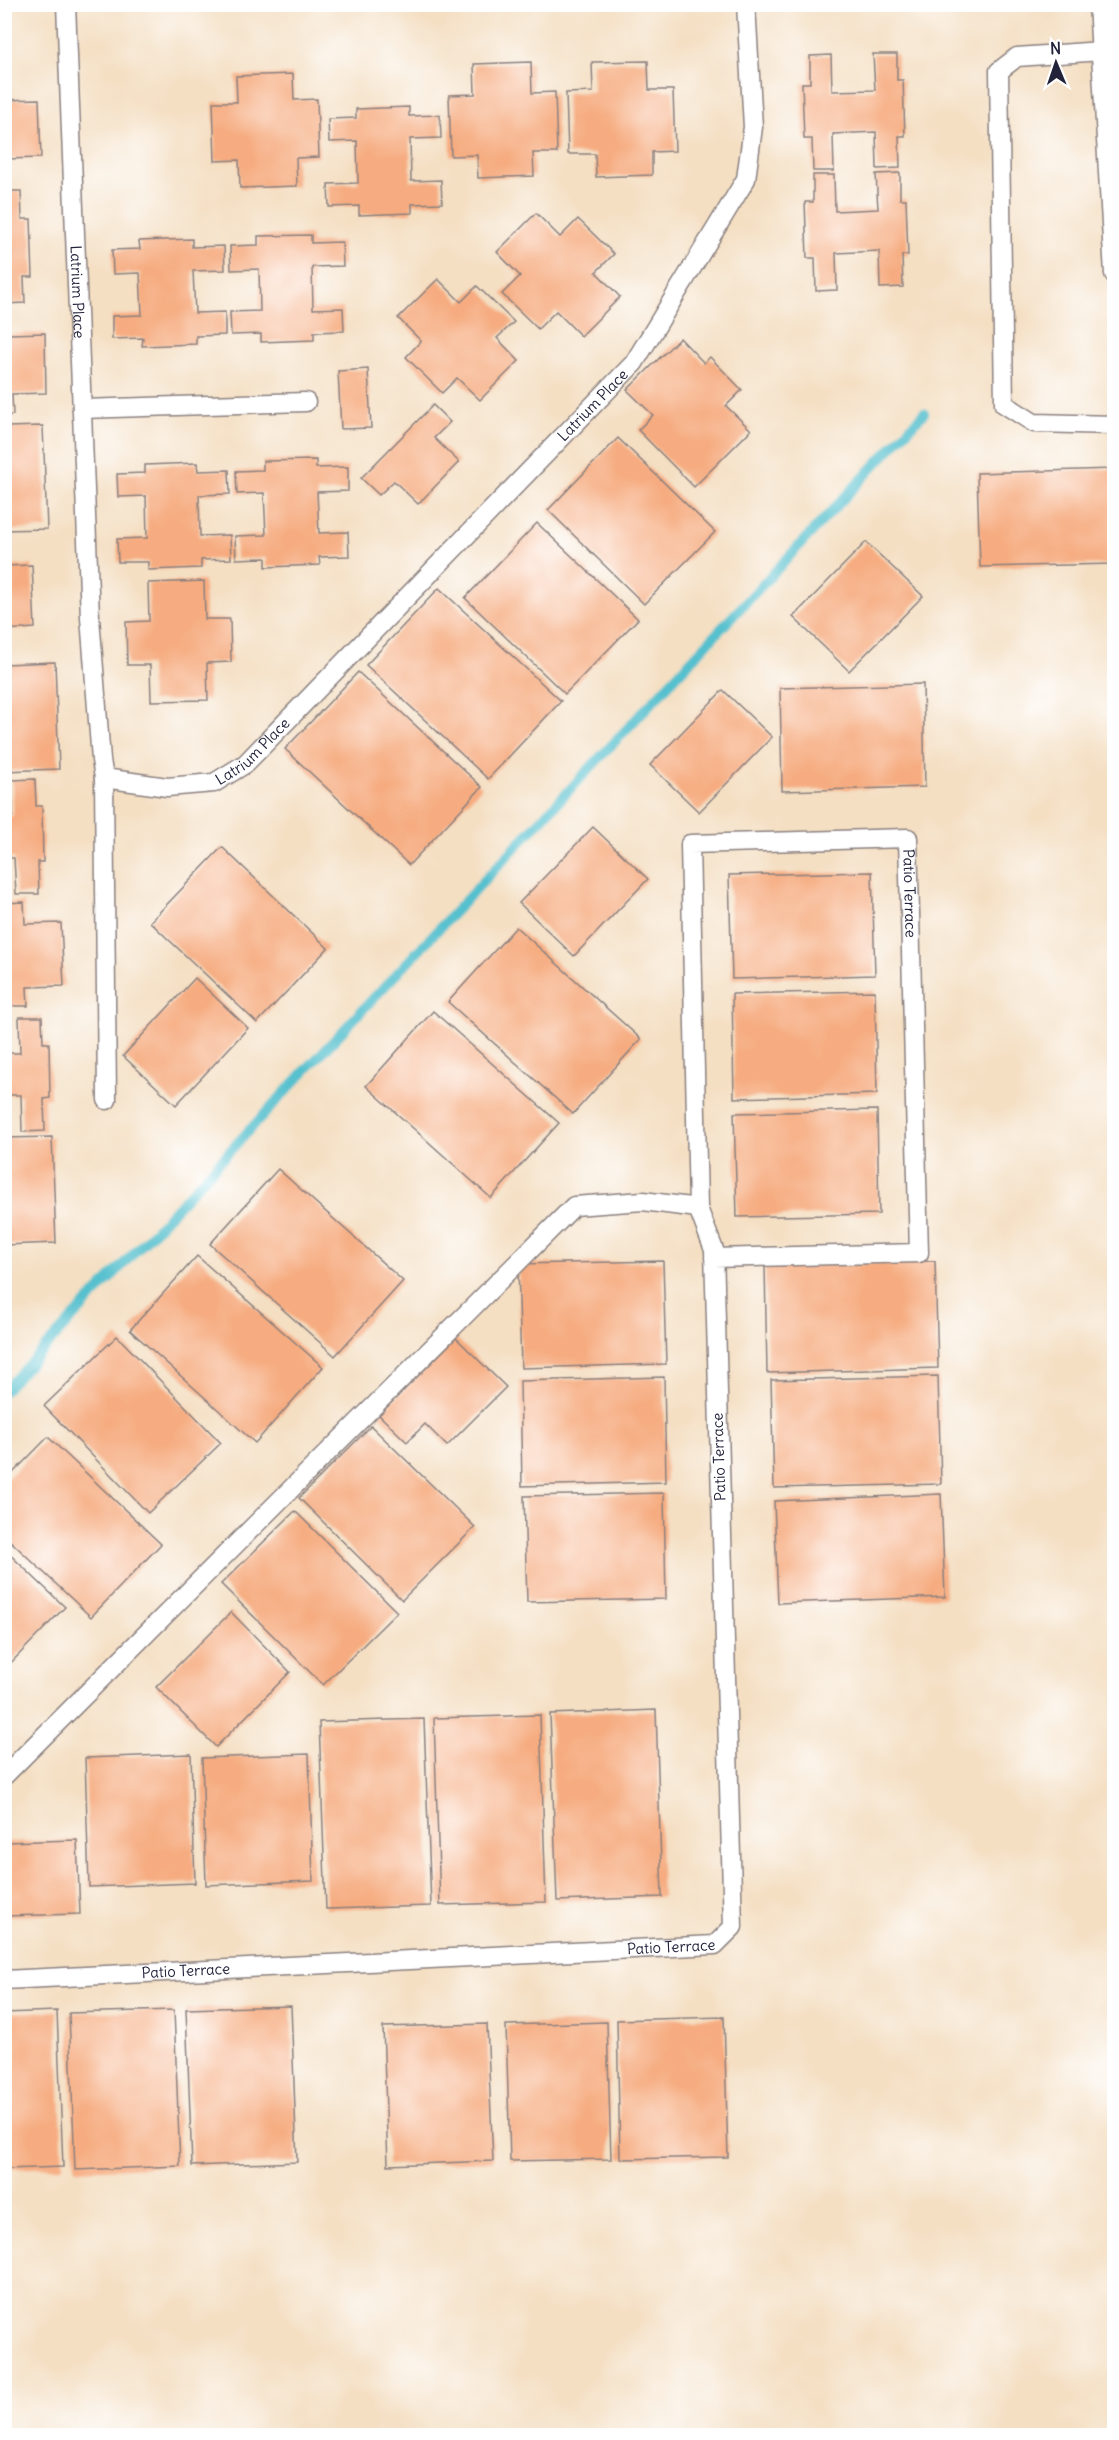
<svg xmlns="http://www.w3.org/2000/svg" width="1119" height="2440" font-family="Delius,sans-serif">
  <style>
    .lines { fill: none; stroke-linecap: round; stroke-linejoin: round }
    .stream { stroke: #54c0ce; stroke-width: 10 }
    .building { fill: #f6ac80 }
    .service-casing { stroke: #8b807f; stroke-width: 21 }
    .service { stroke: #fff; stroke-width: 18 }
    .labels { text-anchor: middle; stroke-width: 4.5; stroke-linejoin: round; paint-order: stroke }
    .street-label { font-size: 15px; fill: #22223b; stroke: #fff }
  </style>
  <rect width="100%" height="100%" fill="#fff"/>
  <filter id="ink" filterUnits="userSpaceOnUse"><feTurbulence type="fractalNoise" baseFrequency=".0167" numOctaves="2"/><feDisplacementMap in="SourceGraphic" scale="12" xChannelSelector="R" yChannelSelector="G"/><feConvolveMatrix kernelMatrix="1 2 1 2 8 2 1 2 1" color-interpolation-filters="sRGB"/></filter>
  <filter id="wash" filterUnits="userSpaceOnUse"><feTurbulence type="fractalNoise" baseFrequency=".008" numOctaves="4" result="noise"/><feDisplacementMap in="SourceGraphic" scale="24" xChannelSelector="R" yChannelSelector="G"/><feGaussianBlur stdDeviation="1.35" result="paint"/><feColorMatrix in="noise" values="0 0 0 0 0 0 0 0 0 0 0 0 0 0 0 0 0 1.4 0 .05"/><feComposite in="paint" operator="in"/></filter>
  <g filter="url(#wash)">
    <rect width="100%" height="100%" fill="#f4dfc3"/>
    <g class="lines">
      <path class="stream" d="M4,1391L924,413"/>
    </g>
    <g id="blocks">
      <g class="building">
        <path d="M873,54H897V80H903L905,136H899L900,168L877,169L876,132L833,134L834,171H813L812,139H804L802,83H810V56L831,55L832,91L875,90Z"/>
        <path d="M648,61L649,90H673L675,151L652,152V175L596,177L595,154H568L566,93L593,92L592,62Z"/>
        <path d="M531,62L532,93L555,92L557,153H533L534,176L478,178L477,155L451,156L449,95L475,94L474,64Z"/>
        <path d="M293,74L294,100L317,99L319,157L296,158L297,186L240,188L239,160L215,161L213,102H237L236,76Z"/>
        <path d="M39,99L41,158L4,159V100Z"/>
        <path d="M409,107V116L440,115L441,138L410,139L411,181L441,180L442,203L412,204V213L359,215V206L329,207L328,184L358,183L357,141L329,142L328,119L356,118V109Z"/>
        <path d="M900,173V199H906L908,255H902L903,287L880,288L879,251L836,253L837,290L816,291L815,258H807L805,202H813V175H834L835,211L878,209L876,174Z"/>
        <path d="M4,191H21L22,219H31L33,277H24L25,303L4,304Z"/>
        <path d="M536,213L560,237L578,219L614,254L596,272L620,297L581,336L556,311L538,329L502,294L520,276L497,252Z"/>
        <path d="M311,235V243L342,242L343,266L312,267L313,309L343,308L344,331L314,332V340L261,342V334L231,335L230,312L260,311L259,269L231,270L230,246L258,245V236Z"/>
        <path d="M192,239V247L224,246L225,270L193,271L195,313L225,312V335L196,336V344L142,346L143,338L112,339V316L142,315L140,273L113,274L112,250L140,249L139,241Z"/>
        <path d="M438,279L461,302L477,286L514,322L497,338L519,361L480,400L457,378L442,393L406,357L421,341L398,318Z"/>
        <path d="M4,313H7L8,334L45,333L46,393L12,394L13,415L4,416Z"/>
        <path d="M680,338L704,363L710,357L742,390L726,406L751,430L694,487L638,430L653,415L627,390Z"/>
        <path d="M368,369L371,428L341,429L338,371Z"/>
        <path d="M433,405L450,422L434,438L459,462L418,504L394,481L379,495L361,478Z"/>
        <path d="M43,426L47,529L4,530V427Z"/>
        <path d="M618,438L715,532L644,604L548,510Z"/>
        <path d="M316,460V468L348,467V491L317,492L319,533L348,532L349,556L319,557L320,565L266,567V558L236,559L235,536L266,535L264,493L237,494L236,471L263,470V461Z"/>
        <path d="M197,463L198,471L229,470L230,494L199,495L200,536L230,535L231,559L201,560V568L148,570V562H118L117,539L147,538L146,496L118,497L117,474L145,473V465Z"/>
        <path d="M1114,469V564L980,567L977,473Z"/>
        <path d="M537,523L638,619L565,694L465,598Z"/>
        <path d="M866,542L923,596L849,671L793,617Z"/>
        <path d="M32,565L35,628L4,630V566Z"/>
        <path d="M204,581L205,619H230L231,662L207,663L208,700L151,701L150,665H127L126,622L149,621L148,583Z"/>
        <path d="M439,588L561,701L488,779L366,665Z"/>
        <path d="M55,662L59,769L4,771V664Z"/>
        <path d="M358,672L482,787L409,865L285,749Z"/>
        <path d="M923,684L925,787L782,791L780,688Z"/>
        <path d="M723,690L772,737L699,812L650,765Z"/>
        <path d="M35,779L36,806H42L43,862H38L39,894H16L14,858H5V816H13L12,780Z"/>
        <path d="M593,827L648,879L574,956L519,903Z"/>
        <path d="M222,847L328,948L257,1023L150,922Z"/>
        <path d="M872,872L875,975L732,979L729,875Z"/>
        <path d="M24,902L25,924L61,923L64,986L27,987L28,1006H4V903Z"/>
        <path d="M516,927L641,1039L573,1114L448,1002Z"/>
        <path d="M195,978L248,1028L176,1105L123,1056Z"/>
        <path d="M875,991L877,1094L734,1098L732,994Z"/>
        <path d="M433,1011L559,1123L491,1198L366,1086Z"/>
        <path d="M19,1017H42L43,1043H49L50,1098L44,1099L45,1131L22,1132L21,1095H4V1053H20Z"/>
        <path d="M877,1110L879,1214L737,1217L734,1113Z"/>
        <path d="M52,1137L56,1243L4,1245V1138Z"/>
        <path d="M278,1169L403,1281L335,1356L210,1244Z"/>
        <path d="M197,1256L323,1367L255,1443L130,1330Z"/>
        <path d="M663,1261L666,1364L521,1368L518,1264Z"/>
        <path d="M935,1261L938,1368L767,1373L765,1266Z"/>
        <path d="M117,1336L221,1443L148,1513L44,1406Z"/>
        <path d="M456,1338L506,1387L447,1446L425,1424L407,1442L379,1415Z"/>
        <path d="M938,1376L941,1484L774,1488L771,1380Z"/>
        <path d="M664,1377L666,1482L522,1486L520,1381Z"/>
        <path d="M371,1426L475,1527L402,1600L299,1498Z"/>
        <path d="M48,1437L161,1544L91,1617L4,1535V1482Z"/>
        <path d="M664,1493L666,1599L527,1602L524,1496Z"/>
        <path d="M941,1494L945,1597L778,1603L774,1501Z"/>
        <path d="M295,1511L397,1612L323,1685L221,1584Z"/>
        <path d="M4,1549L65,1607L4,1670Z"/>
        <path d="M231,1612L290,1672L216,1747L156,1687Z"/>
        <path d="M656,1710L662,1897L557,1901L550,1714Z"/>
        <path d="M540,1715L546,1902L440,1905L434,1718Z"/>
        <path d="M424,1719L431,1906L326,1909L319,1722Z"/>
        <path d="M191,1754L195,1883L89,1887L85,1758Z"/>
        <path d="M309,1754L313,1881L206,1885L202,1758Z"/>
        <path d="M77,1840L80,1914L4,1916V1842Z"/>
        <path d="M291,2006L297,2162L192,2166L186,2009Z"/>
        <path d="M174,2010L180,2166L75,2170L69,2013Z"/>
        <path d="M57,2011L63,2167L4,2169V2013Z"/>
        <path d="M724,2017L728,2157L620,2159L617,2020Z"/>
        <path d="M607,2022L611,2159L510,2161L506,2025Z"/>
        <path d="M487,2024L493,2161L388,2165L383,2027Z"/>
      </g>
    </g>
  </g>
  <g filter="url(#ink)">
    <use href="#blocks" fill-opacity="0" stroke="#8b807f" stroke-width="1.5"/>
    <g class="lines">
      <g class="service-casing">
        <g id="service">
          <path id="s1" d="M66,4L90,617L101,760L104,778L167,787L214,783L245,764L634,363L746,179L753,127L746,4"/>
          <path d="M1098,4L1114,274"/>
          <path d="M1101,51L1017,57L999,71L1004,404L1034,423L1114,425"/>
          <path d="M82,409L306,402"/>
          <path d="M104,778L107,1100"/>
          <path d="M4,1776L574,1206L643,1201L698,1208"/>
          <path id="s2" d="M4,1980L715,1945L733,1927L714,1250L698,1208L690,844L908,838L919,1253L714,1258"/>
        </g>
      </g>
      <use href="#service" class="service"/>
    </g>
  </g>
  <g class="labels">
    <g class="street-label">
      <text dy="5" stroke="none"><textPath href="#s1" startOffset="288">Latrium Place</textPath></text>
      <text dy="5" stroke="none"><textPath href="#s1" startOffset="1422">Latrium Place</textPath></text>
      <text dy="5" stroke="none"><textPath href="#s1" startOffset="936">Latrium Place</textPath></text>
      <text dy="5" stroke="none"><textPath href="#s2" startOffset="2097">Patio Terrace</textPath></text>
      <text transform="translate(719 1457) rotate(-92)" y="5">Patio Terrace</text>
      <text dy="5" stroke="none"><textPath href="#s2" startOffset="668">Patio Terrace</textPath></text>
      <text dy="5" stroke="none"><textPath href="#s2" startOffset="182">Patio Terrace</textPath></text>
    </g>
  </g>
  <rect width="1119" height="2440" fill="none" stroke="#fff" stroke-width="24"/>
  <g transform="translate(1056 63) rotate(358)" stroke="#ffffff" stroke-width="4.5" paint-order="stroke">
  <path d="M0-4.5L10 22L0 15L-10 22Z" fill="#22223b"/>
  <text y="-9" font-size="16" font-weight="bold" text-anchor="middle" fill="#22223b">N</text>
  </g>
</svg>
